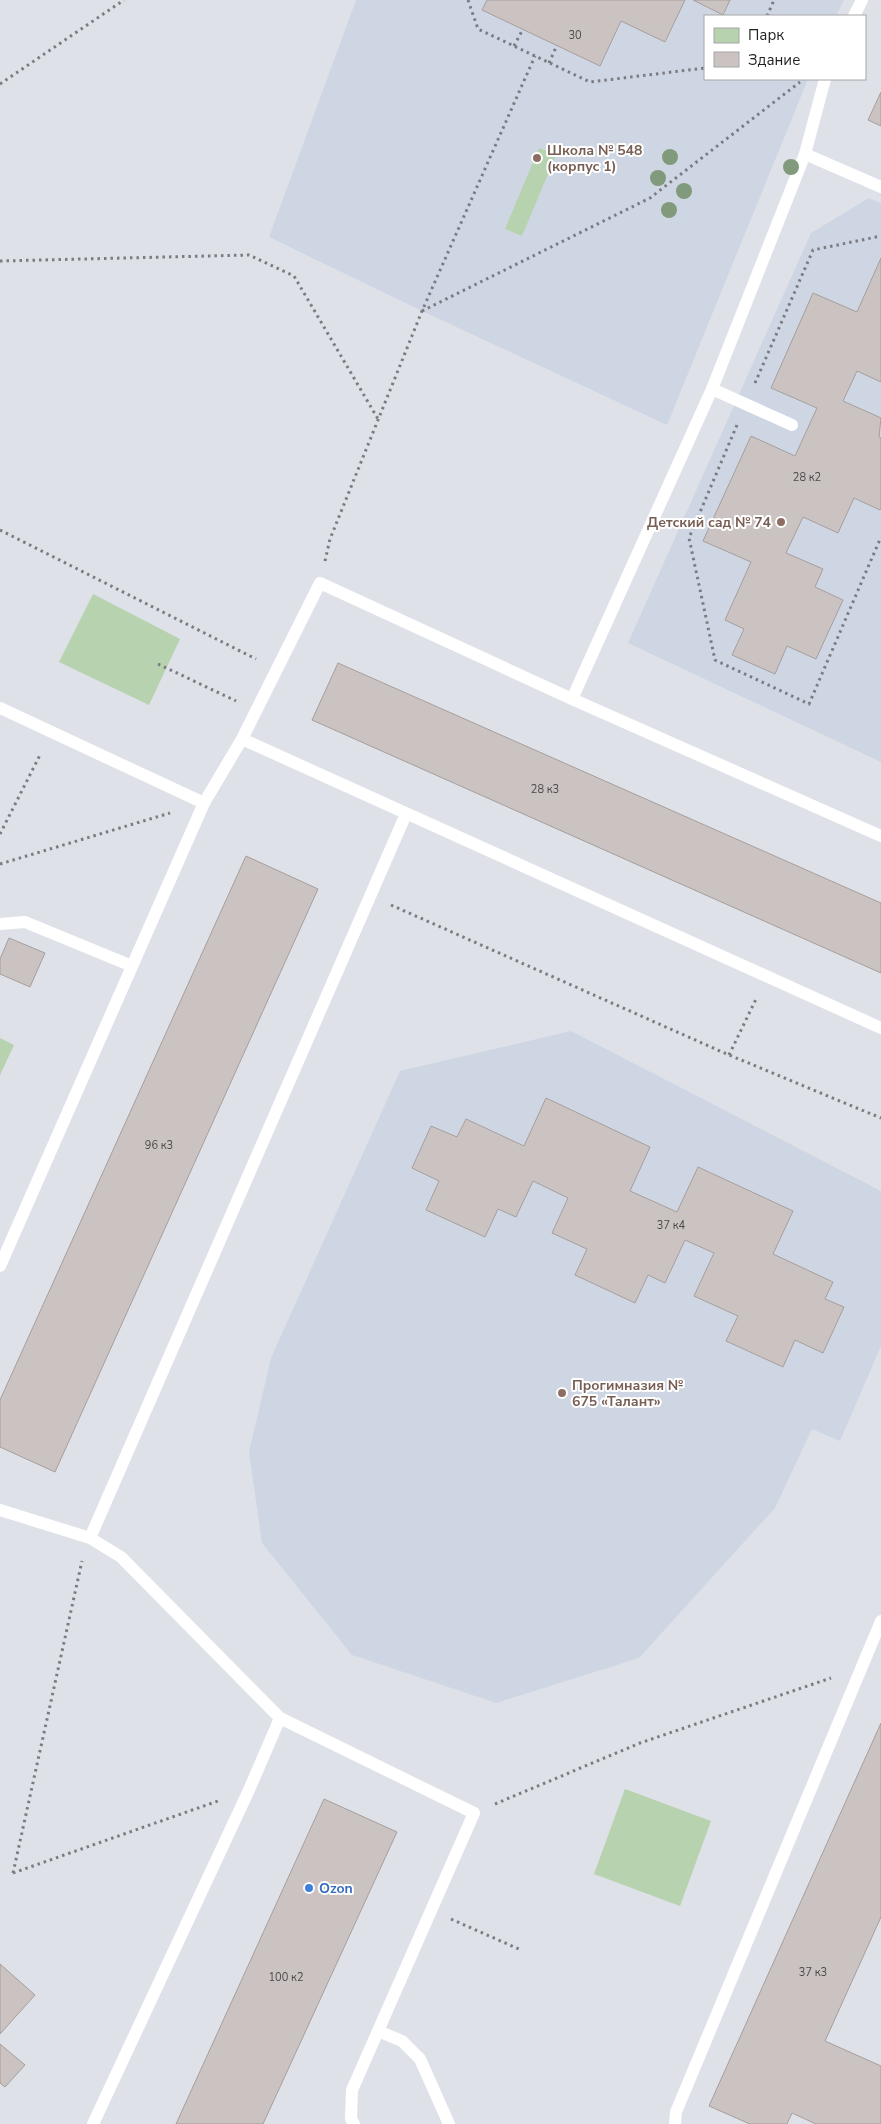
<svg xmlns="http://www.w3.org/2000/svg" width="881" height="2124" font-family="'Nunito Sans',sans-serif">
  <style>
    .built { fill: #cfd6e3 }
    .green { fill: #b7d2ae }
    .building { fill: #cbc3c1; stroke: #a69e9c }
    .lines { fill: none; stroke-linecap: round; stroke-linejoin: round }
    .path { stroke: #7a7c81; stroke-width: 3; stroke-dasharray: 2.5 4; stroke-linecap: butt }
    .service { stroke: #fff; stroke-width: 12 }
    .tree { fill: #809a7b }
    .education-dot { fill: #8d6e63; stroke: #fff; stroke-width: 2 }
    .shop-dot { fill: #3f7fe0; stroke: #fff; stroke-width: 2 }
    .labels { text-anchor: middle; stroke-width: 4; stroke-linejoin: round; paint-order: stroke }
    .number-label { font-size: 11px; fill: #4a494a }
    .education-label { font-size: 14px; font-weight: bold; fill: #785e54; stroke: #fff; text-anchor: start }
    .shop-label { font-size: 14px; font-weight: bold; fill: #366cbe; stroke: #fff; text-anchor: start }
  </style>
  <rect width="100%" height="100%" fill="#dee1e8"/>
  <g class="built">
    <path d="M356,0H844L836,16H705V79H808L667,425L422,311L269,237Z"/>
    <path d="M869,198L881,203V762L628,643L811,233Z"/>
    <path d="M571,1031L881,1191V1346L840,1441L812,1429L775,1508L639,1658L496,1703L352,1655L262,1543L249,1452L271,1358L400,1071Z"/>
  </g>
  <g class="green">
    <path d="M539,148L556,155L522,236L505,229Z"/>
    <path d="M93,594L180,639L149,705L59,662Z"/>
    <path d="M0,1038L14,1045L0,1075Z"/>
    <path d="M625,1789L711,1821L680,1906L594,1874Z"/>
  </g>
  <g class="building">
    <path d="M487,0H685L665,42L621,21L600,66L482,10Z"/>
    <path d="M693,0H730L723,15Z"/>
    <path d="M881,92V126L868,120Z"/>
    <path d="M881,258V382L857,371L843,401L881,418L879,437L881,438V508L880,510L854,498L838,533L803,517L786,553L823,569L815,587L843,600L816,659L787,646L775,674L732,655L744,629L725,620L751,562L703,541L751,436L795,456L817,408L771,388L813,293L857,312Z"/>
    <path d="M338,663L881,903V973L312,720Z"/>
    <path d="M246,856L318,889L55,1472L0,1447V1400Z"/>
    <path d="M9,938L45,953L30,987L0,974V959Z"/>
    <path d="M546,1098L650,1147L630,1191L677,1212L698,1167L793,1211L773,1254L833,1282L825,1299L844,1307L823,1353L795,1340L783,1367L726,1341L738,1316L694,1296L714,1253L685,1240L665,1283L648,1275L635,1303L575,1275L587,1249L552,1233L568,1198L533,1181L516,1217L498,1209L485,1237L426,1210L439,1181L412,1168L431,1126L457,1137L466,1119L524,1146Z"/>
    <path d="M881,1723V1917L825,2041L881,2066V2124H816L792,2113L787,2124H750L709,2106Z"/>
    <path d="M324,1799L397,1832L263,2124H176Z"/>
    <path d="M0,1964L35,1995L0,2034Z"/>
    <path d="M0,2044L25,2065L5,2087L0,2083Z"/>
  </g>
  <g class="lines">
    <g class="path">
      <path d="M468,0L478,29L590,82L705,68"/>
      <path d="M767,16L774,0"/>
      <path d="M514,46L523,29"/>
      <path d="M549,63L557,45"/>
      <path d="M0,84L124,0"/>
      <path d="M0,261L249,255L294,276L378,419"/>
      <path d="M422,311L650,198L800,82"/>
      <path d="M755,383L813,250L881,236"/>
      <path d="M737,425L689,538L715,660L809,704L881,537"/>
      <path d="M0,530L256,659"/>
      <path d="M325,561L330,539L422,311L535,56"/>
      <path d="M158,664L236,701"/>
      <path d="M0,834L41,753"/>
      <path d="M0,864L170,813"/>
      <path d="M391,905L729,1055L881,1118"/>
      <path d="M729,1055L757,997"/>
      <path d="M495,1804L640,1743L831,1678"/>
      <path d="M13,1873L82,1561"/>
      <path d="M13,1873L218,1801"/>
      <path d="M451,1919L521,1950"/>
    </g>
    <g class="service">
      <path d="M854,16L862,0"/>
      <path d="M805,154L881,187"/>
      <path d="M712,389L792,425"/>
      <path d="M572,699L712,389L805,154L825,79"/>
      <path d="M0,708L204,803"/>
      <path d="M242,739L881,1028"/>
      <path d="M0,924L25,922L132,966"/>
      <path d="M0,1266L204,803L242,739L320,583L572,699L881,836"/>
      <path d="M0,1510L90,1538L406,814"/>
      <path d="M90,1538L121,1557L280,1718"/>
      <path d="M378,2031L402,2041L420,2059L449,2124"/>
      <path d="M93,2124L249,1790L280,1718L474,1813L352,2090L351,2119L354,2124"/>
      <path d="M675,2124L676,2112L881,1621"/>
    </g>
  </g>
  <g class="tree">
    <circle cx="670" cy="157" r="8"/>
    <circle cx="791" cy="167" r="8"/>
    <circle cx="658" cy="178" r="8"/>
    <circle cx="684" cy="191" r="8"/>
    <circle cx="669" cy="210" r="8"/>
  </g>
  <g class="education-dot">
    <circle cx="537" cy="158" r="5"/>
    <circle cx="781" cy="522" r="5"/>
    <circle cx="562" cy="1393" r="5"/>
  </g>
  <circle class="shop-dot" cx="309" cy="1888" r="5"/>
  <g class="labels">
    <g class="number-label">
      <text x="575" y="39">30</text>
      <text x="807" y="481">28 к2</text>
      <text x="545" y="793">28 к3</text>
      <text x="159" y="1149">96 к3</text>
      <text x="671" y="1229">37 к4</text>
      <text x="813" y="1976">37 к3</text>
      <text x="286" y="1981">100 к2</text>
    </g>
    <g class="education-label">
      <text x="547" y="155">Школа № 548<tspan x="547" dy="16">(корпус 1)</tspan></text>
      <text x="771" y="527" text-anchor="end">Детский сад № 74</text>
      <text x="572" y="1390">Прогимназия №<tspan x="572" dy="16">675 «Талант»</tspan></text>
    </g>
    <g class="shop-label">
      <text x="319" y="1893">Ozon</text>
    </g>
  </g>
  <rect x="704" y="15" width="162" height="65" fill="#ffffff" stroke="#a5a6a7"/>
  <rect x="714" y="28" width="25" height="15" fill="#b7d2ae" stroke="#a5a6a7"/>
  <text x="748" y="40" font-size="15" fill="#1f2022">Парк</text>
  <rect x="714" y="52" width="25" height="15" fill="#cbc3c1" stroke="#a5a6a7"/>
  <text x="748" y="65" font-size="15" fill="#1f2022">Здание</text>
</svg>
